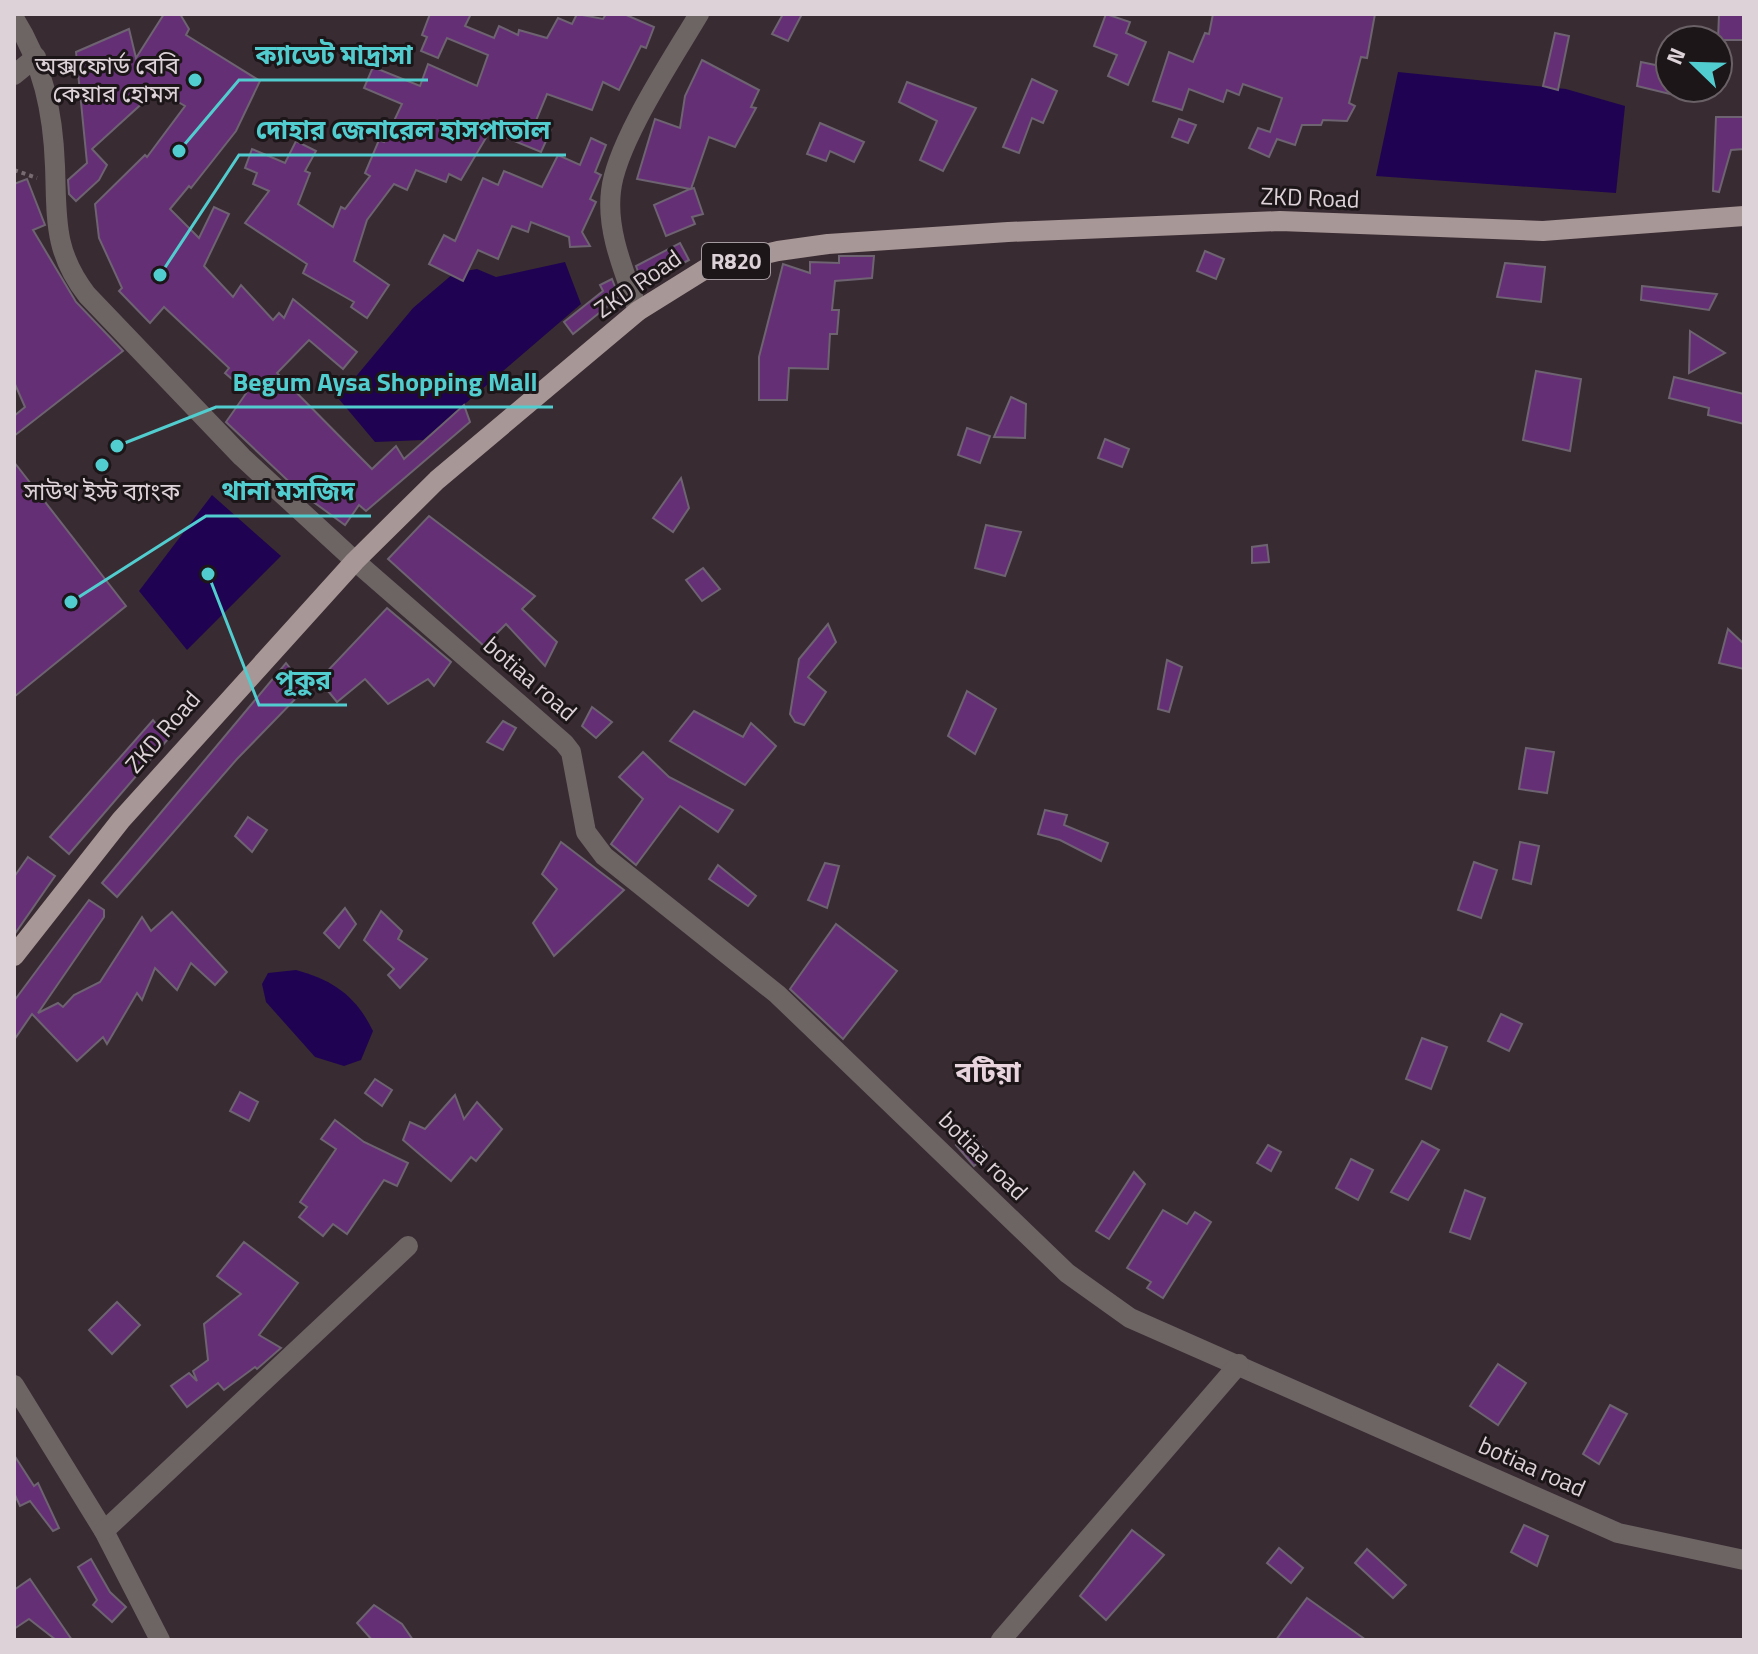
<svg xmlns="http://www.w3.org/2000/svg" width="1758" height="1654" font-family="'Titillium Web','Noto Sans Bengali',sans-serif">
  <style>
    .water { fill: #1f0352 }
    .building { fill: #652f75; stroke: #6d6371; stroke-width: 2 }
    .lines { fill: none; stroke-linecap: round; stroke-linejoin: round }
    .path { stroke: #786b72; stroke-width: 4; stroke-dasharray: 4 4; stroke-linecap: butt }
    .minor { stroke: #6d6464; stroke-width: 20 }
    .major { stroke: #a89797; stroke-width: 20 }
    .poi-dot { fill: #52cdcf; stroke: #1c1619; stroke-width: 3 }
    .labels { text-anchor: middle; stroke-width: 6; stroke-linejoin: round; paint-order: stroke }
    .shield { fill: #1c1619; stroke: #a29a9e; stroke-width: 2 }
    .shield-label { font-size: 22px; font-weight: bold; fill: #dcd2d7 }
    .poi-label { font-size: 24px; fill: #dcd2d7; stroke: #1c1619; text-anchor: end }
    .street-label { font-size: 24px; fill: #dcd2d7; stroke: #1c1619 }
    .quarter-label { font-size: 28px; font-weight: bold; fill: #e7d4dd; stroke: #1c1619 }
    .leader { fill: none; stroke: #52cdcf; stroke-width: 3 }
    .callout-dot { fill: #52cdcf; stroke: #1c1619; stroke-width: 3 }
    .callout-label { font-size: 26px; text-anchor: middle; font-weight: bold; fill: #52cdcf; stroke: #1c1619; stroke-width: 6; stroke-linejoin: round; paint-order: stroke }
  </style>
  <rect width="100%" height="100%" fill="#392b32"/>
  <g class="water">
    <path d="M1398,72L1566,89L1625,106L1616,193L1376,176Z"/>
    <path d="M565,262L581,304L423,440L375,442L338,398L413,308L454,273L477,269L496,277Z"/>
    <path d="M212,495L281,556L187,650L139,591Z"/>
    <path d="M296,970C333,980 356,996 373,1031L361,1060L344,1066L315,1057L266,1002L262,984L268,973Z"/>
  </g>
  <g class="building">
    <path d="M164,14H180L189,29L186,35L260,81L236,131L191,188L189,186L170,209L199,238L214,207L229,214L204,266L233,297L241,285L273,320L279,313L284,318L293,299L357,352L343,369L309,340L277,373L372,469L396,446L404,459L464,405L470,422L366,511L359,505L345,525L301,493L226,422L247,392L225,373L229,368L164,307L150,323L119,291L122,288L99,238L95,204L145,155L147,157L185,106L154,88L148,98L92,149L107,165L99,180L76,201L69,194L68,180L87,163L76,52L129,29L136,58Z"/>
    <path d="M430,14H471L465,26L494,38L499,26L518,35L519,30L547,38L558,18L572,24L577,14L603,19L606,14H624L654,27L646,48L641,46L619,90L603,82L592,110L547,94L535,123L551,130L541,152L490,131L461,180L449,174L446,182L416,170L407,190L394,184L367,220L354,261L389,285L367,318L351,307L354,302L303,273L307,264L245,223L269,191L253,184L257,173L245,168L252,149L285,163L296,141L316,151L305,171L310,173L298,204L333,227L341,207L345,209L370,176L365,173L379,140L384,142L402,104L364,88L373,67L420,86L428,64L477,86L488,55L447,38L438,58L421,51L427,37L422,35Z"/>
    <path d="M783,14H802L788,41L772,34Z"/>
    <path d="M1106,14L1130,22L1126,33L1146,42L1128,85L1108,76L1117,55L1094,46Z"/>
    <path d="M1213,14H1375L1367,58L1361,57L1349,103L1355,106L1347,121L1323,120L1321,125H1302L1295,145L1277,139L1269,157L1249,148L1258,128L1270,132L1282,98L1243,84L1239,95L1227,90L1223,102L1189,89L1182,110L1153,101L1169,52L1193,62L1205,33L1209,34Z"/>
    <path d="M1719,14H1744L1743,40H1718Z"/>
    <path d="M1555,33L1569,36L1558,90L1543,86Z"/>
    <path d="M702,60L759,90L751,107L756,108L735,147L709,137L691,189L694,188L703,214L692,217L695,224L666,236L654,205L690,189L637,179L655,119L680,128L685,96Z"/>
    <path d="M1641,62L1670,68V94L1637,86Z"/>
    <path d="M1032,79L1057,91L1043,123L1032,118L1019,153L1003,147Z"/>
    <path d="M907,82L976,108L943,171L920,160L937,121L899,102Z"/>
    <path d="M1716,117H1744V149L1731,150L1719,192L1713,191Z"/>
    <path d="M1179,119L1196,125L1188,143L1172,137Z"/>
    <path d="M820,123L864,142L854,162L830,151L826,161L807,154Z"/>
    <path d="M591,138L606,145L595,172L601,175L590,199L596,202L582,232L590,246L570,247L569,237L531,222L528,232L512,226L498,259L478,250L463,281L429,264L444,235L455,241L483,178L498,185L504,171L542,187L558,155L580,165Z"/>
    <path d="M27,179L45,225L33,230L76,302L123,351L14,436V416L25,407L14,382V184Z"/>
    <path d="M680,243L689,260L645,283L641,280L636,266Z"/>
    <path d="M1205,251L1224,259L1216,279L1197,271Z"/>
    <path d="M839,256H874L872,278L835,281L832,310H839L837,334H830L828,369L789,368L787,400H759V357L783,264L810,273V262L839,263Z"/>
    <path d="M1505,263L1545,267L1541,302L1497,297Z"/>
    <path d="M612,279L619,297L573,334L564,322L603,291L600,285Z"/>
    <path d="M1642,286L1717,294L1709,310L1641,300Z"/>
    <path d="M1690,331L1725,353L1689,373Z"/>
    <path d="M1536,371L1581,379L1570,451L1523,440Z"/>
    <path d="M1674,377L1744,394V424L1708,415L1709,408L1669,398Z"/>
    <path d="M1011,397L1026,404L1025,438L994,437Z"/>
    <path d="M967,428L990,436L980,463L958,455Z"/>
    <path d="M1105,439L1129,449L1122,467L1098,458Z"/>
    <path d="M14,462L126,606L14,697Z"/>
    <path d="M681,478L689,508L673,532L653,518Z"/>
    <path d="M429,516L535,596L522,609L557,642L545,666L506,624L484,646L388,559Z"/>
    <path d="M986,525L1021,532L1005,576L975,568Z"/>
    <path d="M1267,545L1269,562L1252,563V547Z"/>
    <path d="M703,568L720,589L702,601L686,580Z"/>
    <path d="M387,608L451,662L434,686L428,679L388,704L365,679L337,702L319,680Z"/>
    <path d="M828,624L836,642L808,677L826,692L804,725L795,722L790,714L799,659Z"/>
    <path d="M1728,629L1744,644V669L1719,663Z"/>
    <path d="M1167,660L1182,667L1169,712L1158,709Z"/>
    <path d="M286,663L306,688L237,759L117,897L102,883Z"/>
    <path d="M967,691L996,709L975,754L948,736Z"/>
    <path d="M592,707L612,722L596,738L582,726Z"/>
    <path d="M694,711L743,737L751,723L776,746L745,785L670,741Z"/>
    <path d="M153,720L168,739L69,854L50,837Z"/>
    <path d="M503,721L516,728L503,750L487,742Z"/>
    <path d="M1526,748L1554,752L1547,793L1519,789Z"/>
    <path d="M643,752L669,777L733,810L718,832L680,806L636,865L611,844L643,799L619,777Z"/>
    <path d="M1045,810L1067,815L1064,825L1108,843L1101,861L1060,840L1038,834Z"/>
    <path d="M248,817L267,830L252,852L235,836Z"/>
    <path d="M561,842L624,890L554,956L533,923L557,889L542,874Z"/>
    <path d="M1520,842L1539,846L1531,884L1513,879Z"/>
    <path d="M28,857L55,876L14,935V877Z"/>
    <path d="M1474,862L1497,870L1481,918L1458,910Z"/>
    <path d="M825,863L839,866L827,908L808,900Z"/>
    <path d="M718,865L756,896L748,906L709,879Z"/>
    <path d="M89,900L104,910V917L38,1013L58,1003L63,1007L74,995L100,982L142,917L151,931L172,912L227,972L215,985L191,963L177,990L155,968L142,1000L137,993L107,1044L103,1037L77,1061L32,1014L14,1040V1001Z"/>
    <path d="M345,908L356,924L339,948L324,933Z"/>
    <path d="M381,911L402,931L398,939L427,959L400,988L388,975L394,969L364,940Z"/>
    <path d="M836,924L897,971L843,1039L790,989Z"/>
    <path d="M1501,1014L1522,1024L1509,1051L1488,1041Z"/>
    <path d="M1422,1038L1447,1047L1431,1089L1406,1079Z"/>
    <path d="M375,1079L392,1090L382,1106L365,1093Z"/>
    <path d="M240,1092L258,1102L249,1121L230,1111Z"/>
    <path d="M455,1095L464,1119L477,1102L502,1129L476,1161L471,1157L451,1181L403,1140L410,1122L425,1129Z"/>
    <path d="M335,1120L364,1142L408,1163L397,1186L384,1180L347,1234L333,1224L323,1236L299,1217L307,1207L300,1202L336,1149L321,1139Z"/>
    <path d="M970,1133L988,1154L974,1166L956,1145Z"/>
    <path d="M1422,1141L1439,1150L1408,1200L1391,1192Z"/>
    <path d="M1268,1145L1281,1152L1271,1171L1257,1163Z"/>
    <path d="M1351,1159L1373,1170L1358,1200L1336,1188Z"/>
    <path d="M1134,1172L1145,1184L1109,1239L1096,1231Z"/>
    <path d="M1465,1190L1485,1198L1470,1239L1450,1232Z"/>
    <path d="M1163,1210L1187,1224L1195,1212L1211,1222L1163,1298L1147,1288L1151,1282L1127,1268Z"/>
    <path d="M244,1242L298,1283L259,1335L281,1348L257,1369L255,1367L224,1390L218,1383L187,1407L171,1386L189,1373L197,1381L193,1371L208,1360L204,1324L241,1294L217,1276Z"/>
    <path d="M117,1302L140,1325L112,1354L89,1330Z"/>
    <path d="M1498,1364L1526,1383L1498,1425L1470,1406Z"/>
    <path d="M1610,1405L1627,1414L1599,1464L1583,1454Z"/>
    <path d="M14,1455L34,1486L38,1483L59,1528L53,1531L30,1501L20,1506L14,1493Z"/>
    <path d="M1524,1525L1548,1536L1537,1566L1511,1552Z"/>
    <path d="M1132,1530L1164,1555L1106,1620L1080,1596Z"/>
    <path d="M1279,1548L1303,1568L1291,1583L1267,1563Z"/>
    <path d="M1367,1549L1406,1585L1393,1598L1355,1563Z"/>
    <path d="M91,1559L110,1592L126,1607L112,1622L93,1605L97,1600L78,1567Z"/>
    <path d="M30,1579L72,1640H56L29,1619L14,1629V1590Z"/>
    <path d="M1307,1598L1366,1640H1276Z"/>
    <path d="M374,1605L402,1624L413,1640H372L357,1623Z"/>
  </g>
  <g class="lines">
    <path class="path" d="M14,170L37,178"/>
    <g class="minor">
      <path d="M14,18C43,64 53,112 55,166C57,218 53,251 87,295L242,457L355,561L564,743L571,752L586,832L604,856L777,994L1067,1273L1130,1318L1618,1533L1744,1560"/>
      <path d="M14,75L36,57"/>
      <path d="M638,311C625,273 606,232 611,191C616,143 673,58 699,14"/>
      <path d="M14,1385L104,1531L160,1640"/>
      <path d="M104,1531L408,1246"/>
      <path d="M1001,1640L1239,1364"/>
    </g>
    <path class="major" d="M14,956L121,820L355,561L437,480L638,311L707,268L778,251L828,244L1008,232L1280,221L1543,231L1744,216"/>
  </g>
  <g class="poi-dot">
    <circle cx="195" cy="80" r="8"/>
    <circle cx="102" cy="465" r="8"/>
  </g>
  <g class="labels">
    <rect class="shield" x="702" y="243" width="68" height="36" rx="6"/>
    <g class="shield-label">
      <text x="736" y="269">R820</text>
    </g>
    <g class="poi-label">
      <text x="179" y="74">অক্সফোর্ড বেবি<tspan x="179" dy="28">কেয়ার হোমস</tspan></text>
      <text x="102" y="500" text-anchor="middle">সাউথ ইস্ট ব্যাংক</text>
    </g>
    <g class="street-label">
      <text transform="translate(1310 198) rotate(2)" y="8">ZKD Road</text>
      <text transform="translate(638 284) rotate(-35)" y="8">ZKD Road</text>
      <text transform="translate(530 679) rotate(41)" y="8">botiaa road</text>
      <text transform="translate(163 732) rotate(-49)" y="8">ZKD Road</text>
      <text transform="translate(983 1156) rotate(45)" y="8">botiaa road</text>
      <text transform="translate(1532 1467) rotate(24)" y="8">botiaa road</text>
    </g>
    <g class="quarter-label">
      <text x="988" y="1082">বটিয়া</text>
    </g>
  </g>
  <path class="leader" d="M179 151L239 80H428M160 275L239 155H566M117 446L216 407H553M71 602L206 516H371M208 574L259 705H347"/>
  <g class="callout-dot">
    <circle cx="179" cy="151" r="8"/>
    <circle cx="160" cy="275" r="8"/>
    <circle cx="117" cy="446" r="8"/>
    <circle cx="71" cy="602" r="8"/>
    <circle cx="208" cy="574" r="8"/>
  </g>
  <g class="callout-label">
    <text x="334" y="64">ক্যাডেট মাদ্রাসা</text>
    <text x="403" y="139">দোহার জেনারেল হাসপাতাল</text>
    <text x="385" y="391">Begum Aysa Shopping Mall</text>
    <text x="288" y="500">থানা মসজিদ</text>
    <text x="303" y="689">পূকুর</text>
  </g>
  <rect width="1758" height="1654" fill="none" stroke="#dcd2d7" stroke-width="32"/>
  <g transform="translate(1694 64) rotate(293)"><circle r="38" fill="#1c1619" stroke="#696165" stroke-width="2"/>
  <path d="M0-6L14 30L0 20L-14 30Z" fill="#52cdcf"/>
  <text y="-12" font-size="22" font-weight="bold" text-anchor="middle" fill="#dcd2d7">N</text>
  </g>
</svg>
